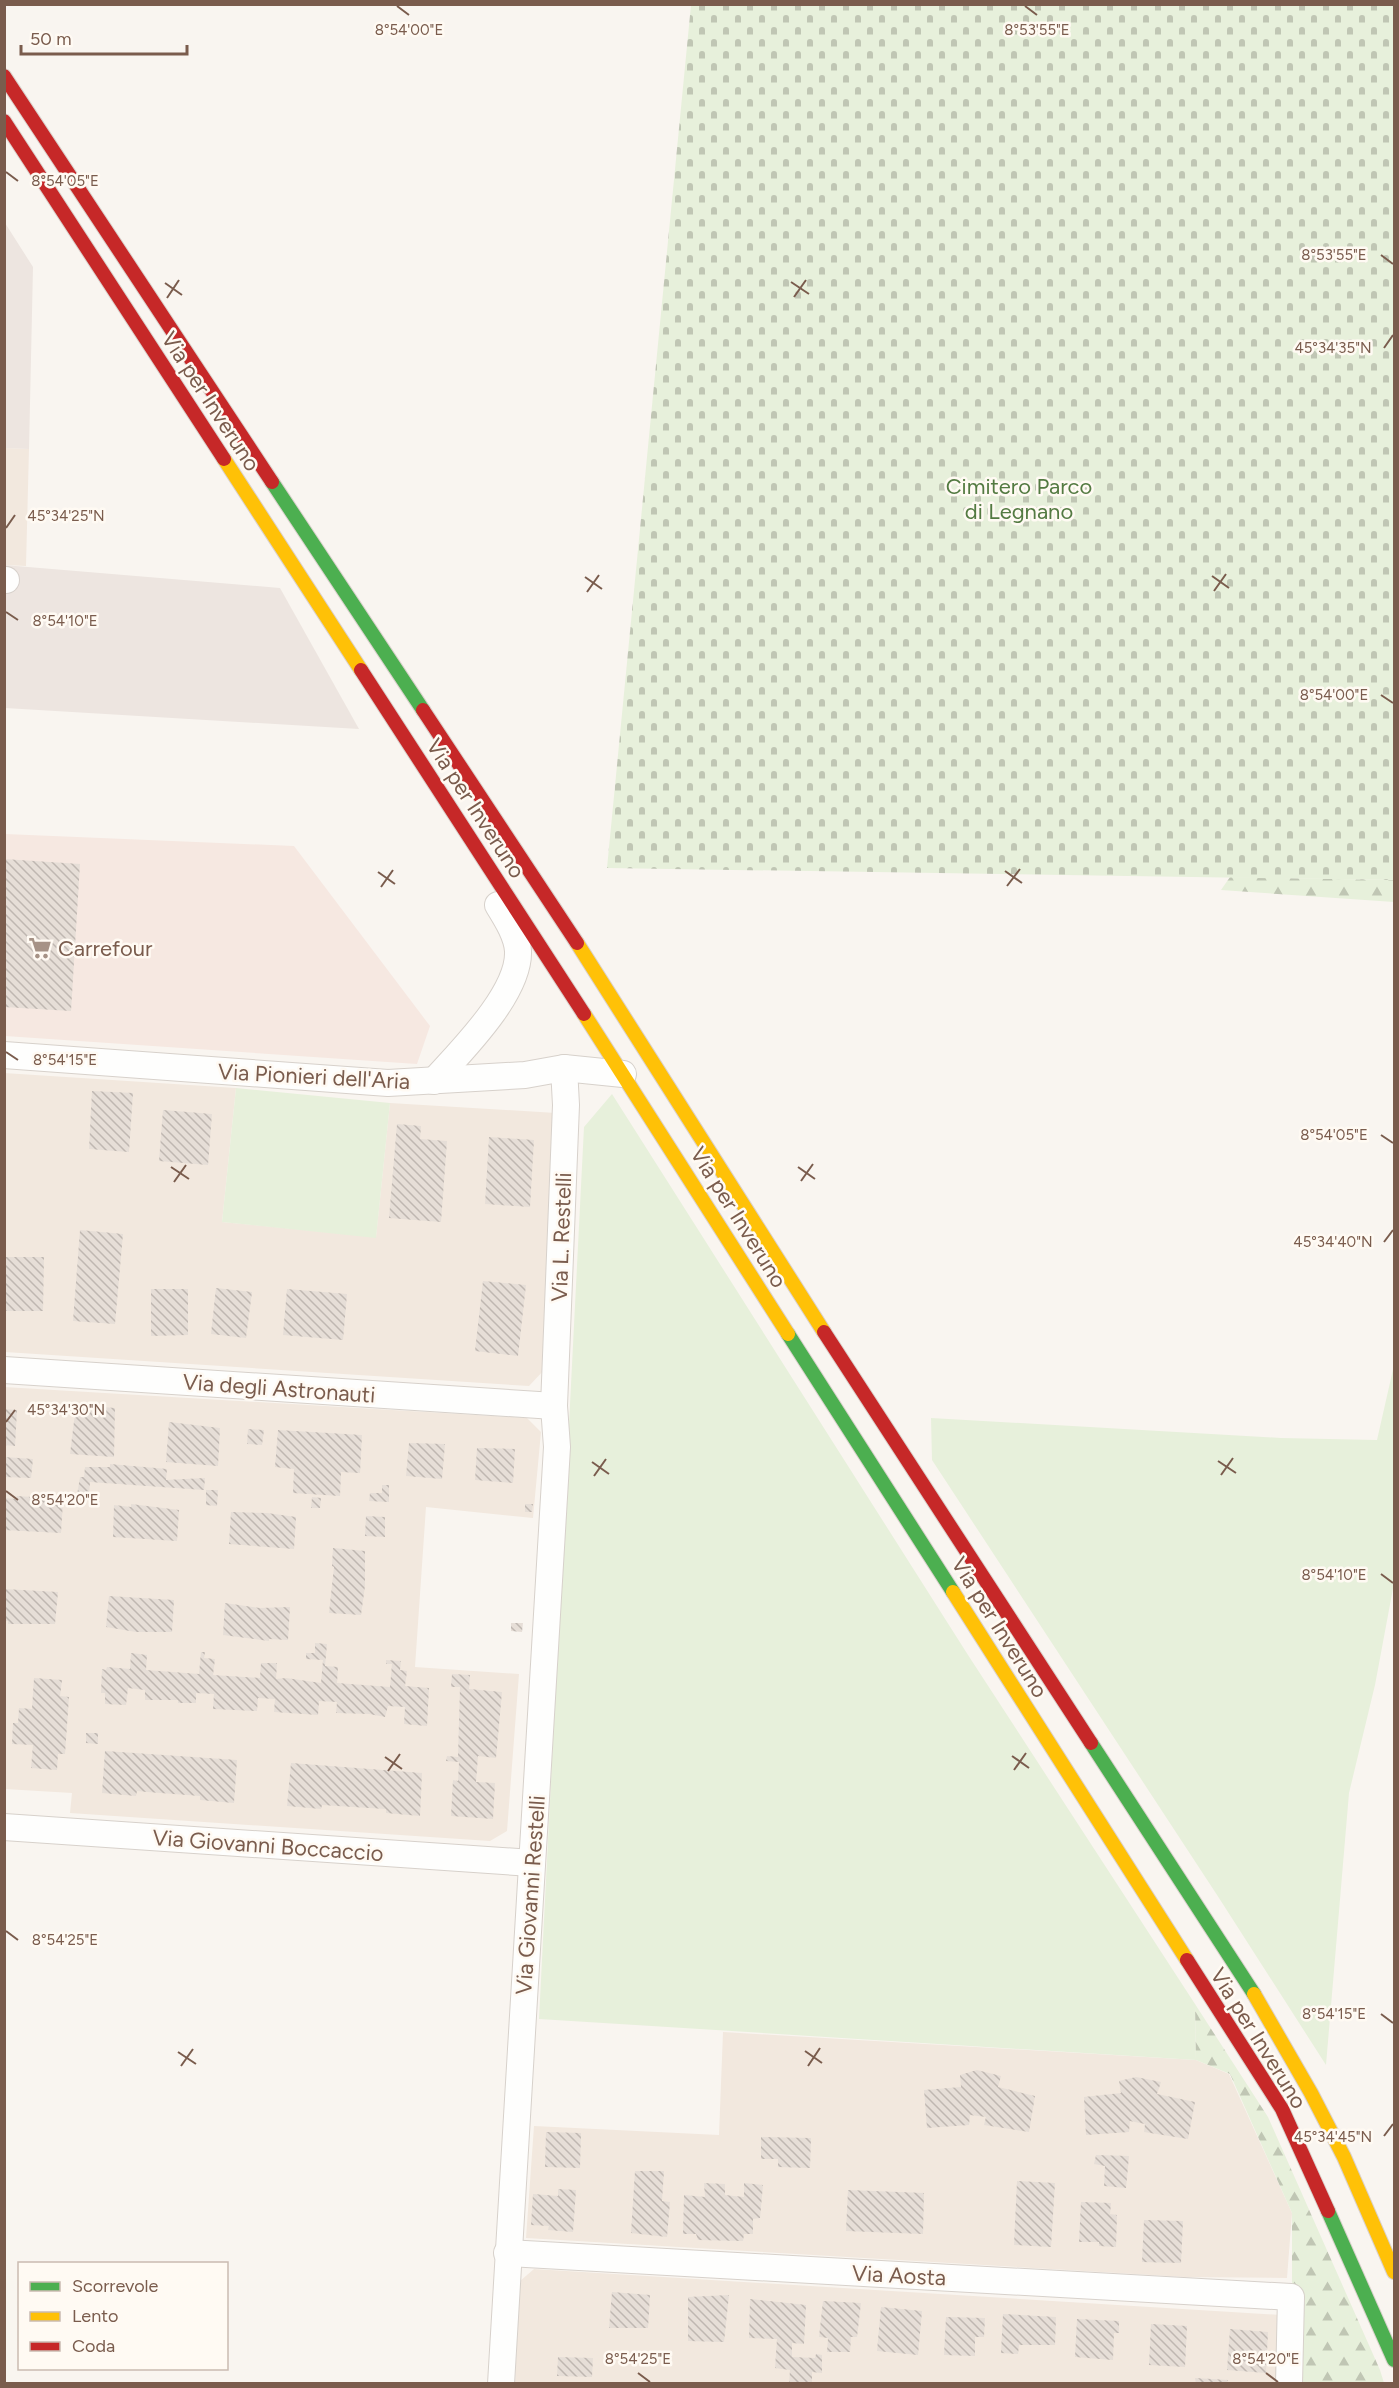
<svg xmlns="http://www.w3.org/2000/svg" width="1399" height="2388" font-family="Figtree,sans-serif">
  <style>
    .residential { fill: #f2e8de }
    .commercial { fill: #f6e8e1 }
    .industrial { fill: #ede5e0 }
    .grass { fill: #e7f0db }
    .forest { fill: url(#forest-firs) }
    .cemetery { fill: url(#cemetery-stones) }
    .building { fill: url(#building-back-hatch) }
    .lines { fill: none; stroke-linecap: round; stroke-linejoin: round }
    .street-casing { stroke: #d7d1cb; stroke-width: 28 }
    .fast-casing { stroke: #dad1cc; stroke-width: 16 }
    .slow-casing { stroke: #dad1cc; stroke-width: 16 }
    .jam-casing { stroke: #dad1cc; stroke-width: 16 }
    .street { stroke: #fefefd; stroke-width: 26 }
    .fast { stroke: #4caf50; stroke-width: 14 }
    .slow { stroke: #ffc107; stroke-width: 14 }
    .jam { stroke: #c62828; stroke-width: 14 }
    .ticks { fill: none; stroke: #7a5c4d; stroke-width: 2 }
    .labels { text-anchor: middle; stroke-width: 5; stroke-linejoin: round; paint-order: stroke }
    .street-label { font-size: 22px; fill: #7a5c4d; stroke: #fffaf3 }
    .park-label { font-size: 22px; fill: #537a41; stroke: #fffaf3 }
    .poi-label { font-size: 22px; fill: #7a5c4d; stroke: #fffaf3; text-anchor: start }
    .ticks-label { font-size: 15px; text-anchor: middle; fill: #7a5c4d; stroke: #fffaf3; stroke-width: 5; stroke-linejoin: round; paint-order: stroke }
  </style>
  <defs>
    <pattern id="forest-firs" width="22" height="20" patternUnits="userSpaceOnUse" patternTransform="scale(1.5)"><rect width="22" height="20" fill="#e7f0db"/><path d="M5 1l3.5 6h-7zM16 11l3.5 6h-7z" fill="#c0c6b4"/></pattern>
    <pattern id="cemetery-stones" width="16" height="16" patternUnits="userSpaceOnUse" patternTransform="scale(1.5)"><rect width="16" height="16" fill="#e7f0db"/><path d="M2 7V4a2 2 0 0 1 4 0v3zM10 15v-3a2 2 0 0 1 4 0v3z" fill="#c0c6b4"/></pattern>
    <pattern id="building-back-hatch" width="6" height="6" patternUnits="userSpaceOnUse" patternTransform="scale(1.5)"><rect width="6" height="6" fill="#e6ded7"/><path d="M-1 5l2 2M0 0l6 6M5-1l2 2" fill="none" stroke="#bfb7b1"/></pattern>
  </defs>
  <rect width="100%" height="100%" fill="#f9f5f0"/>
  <g class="residential">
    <path d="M5,448L29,449L26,566L5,565Z"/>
    <path d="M4,1073L236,1088L222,1222L376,1237L390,1103L556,1113L545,1369L529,1386L5,1352Z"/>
    <path d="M4,1387L527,1418L541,1432L533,1518L426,1507L415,1667L519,1674L507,1831L490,1841L70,1813L72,1793L5,1789Z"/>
    <path d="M723,2032L1196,2060L1229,2074L1292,2213L1287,2278L1185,2277L526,2238L534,2126L719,2135Z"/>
    <path d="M534,2269L1281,2315L1278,2383L515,2384L520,2281Z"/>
  </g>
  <path class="commercial" d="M5,834L294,846L430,1026L417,1064L5,1036Z"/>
  <g class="industrial">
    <path d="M5,223L33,267L29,449L5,448Z"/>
    <path d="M4,565L280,588L359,729L5,708Z"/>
  </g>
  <g class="grass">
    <path d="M236,1088L390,1103L376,1238L222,1222Z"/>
    <path d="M612,1094L968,1655L1195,2004L1196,2060L539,2019L584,1127Z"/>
    <path d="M1394,1365V1583L1375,1685L1349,1793L1326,2065L1219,1898L932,1460L931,1418L1281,1438L1377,1440Z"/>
  </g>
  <g class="forest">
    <path d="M1230,877L1394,880V902L1221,890Z"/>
    <path d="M1195,2004L1268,2117L1380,2370L1384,2383H1292V2213L1230,2074L1196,2060Z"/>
  </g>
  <path class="cemetery" d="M691,5H1394V880L607,868Z"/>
  <g class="building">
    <path d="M4,859L80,864L71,1011L4,1007Z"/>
    <path d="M92,1091L133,1093L129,1152L89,1149Z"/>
    <path d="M163,1110L212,1114L208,1165L159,1161Z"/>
    <path d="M397,1124L421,1126L420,1139L447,1141L441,1222L389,1218Z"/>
    <path d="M489,1137L534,1140L530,1207L485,1204Z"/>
    <path d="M80,1230L123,1234L115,1324L73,1321Z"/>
    <path d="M4,1257H44L43,1311H4Z"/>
    <path d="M483,1281L526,1285L518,1356L475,1351Z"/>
    <path d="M216,1288L252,1292L246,1338L211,1334Z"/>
    <path d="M151,1289H188V1335L151,1336Z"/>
    <path d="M287,1289L347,1294L343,1340L283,1335Z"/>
    <path d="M76,1405L115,1408L114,1457L70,1454Z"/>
    <path d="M4,1409L17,1410L15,1446L4,1445Z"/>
    <path d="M169,1422L220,1428L218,1466L166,1462Z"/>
    <path d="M248,1429L264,1430L262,1445L247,1444Z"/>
    <path d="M278,1430L362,1435L360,1473L341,1472L340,1496L293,1493L294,1469L275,1467Z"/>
    <path d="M409,1443L445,1444L442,1479L406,1476Z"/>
    <path d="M477,1448L515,1449L513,1483L475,1480Z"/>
    <path d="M4,1457L33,1459L31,1478L4,1477Z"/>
    <path d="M110,1464L167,1469L166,1480L205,1478L204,1490L90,1482L89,1496L77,1495L80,1477H84L85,1467H110Z"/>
    <path d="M382,1485H389V1502L369,1501L370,1493H382Z"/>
    <path d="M206,1490H218L217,1506L206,1505Z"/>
    <path d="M17,1496L47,1498L46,1501L63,1502L61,1533L4,1530V1498L16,1499Z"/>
    <path d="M312,1497L321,1498L320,1508H311Z"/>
    <path d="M131,1504L179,1510L177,1541L113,1537L114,1505L131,1507Z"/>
    <path d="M525,1504H533L532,1512H525Z"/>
    <path d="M231,1512L267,1513L296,1517L294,1549L229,1544Z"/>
    <path d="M366,1516L385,1517V1537L365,1536Z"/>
    <path d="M333,1548L365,1551V1586L361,1615L329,1613L334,1567L332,1566Z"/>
    <path d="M4,1589L58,1592L55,1624H8V1621H4Z"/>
    <path d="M109,1596L174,1600L172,1632H136L106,1627Z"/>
    <path d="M225,1603L260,1608L290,1607L288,1640L269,1639V1641L223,1635Z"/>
    <path d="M511,1623H523L522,1632L511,1631Z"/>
    <path d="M315,1643L327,1644L325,1666L338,1667L337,1683L390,1687L392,1664H386V1660L401,1661L400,1670L407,1671L405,1686L429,1688L427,1726L404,1724L405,1707L388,1706L385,1717L369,1714L336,1713L337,1702L319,1701L318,1715L274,1712L275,1699L258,1698L257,1711L213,1709L214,1694L196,1693V1703H178V1700H145V1690L128,1688L126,1705L105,1704V1693H101L102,1669L106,1670L107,1667L130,1669L131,1653L147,1655L146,1670L199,1674L201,1652H205L204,1658L215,1659L213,1675L260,1678L261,1663H277L276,1679L286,1678L321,1683L323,1660L306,1659V1653H315Z"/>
    <path d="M452,1674L470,1675L469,1689L502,1692L496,1758L478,1756L476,1782L495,1783L493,1819L451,1816L453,1780L458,1781L459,1762L446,1761L447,1756L458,1757L460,1687H451Z"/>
    <path d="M34,1678L62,1680L60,1696L69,1697L65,1754H58L57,1770L31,1768L33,1745L12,1744L13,1723H18L19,1708L32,1709Z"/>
    <path d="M86,1733H98V1744L86,1743Z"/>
    <path d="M105,1751L237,1760L234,1803L200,1800V1796L147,1792L137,1791L136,1796L102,1793Z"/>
    <path d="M291,1763L422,1773L420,1816L386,1813V1809L369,1808L322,1805L321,1809L287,1806Z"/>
    <path d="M977,2070L1001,2076L998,2087L1035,2096L1029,2132L984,2125L986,2117L970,2115L969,2125L927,2128L924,2090L961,2087L960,2075Z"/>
    <path d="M1136,2077L1161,2082L1157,2094L1195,2102L1188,2139L1144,2132L1145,2124L1130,2121L1129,2132L1086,2135L1084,2097L1121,2093L1119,2081Z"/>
    <path d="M546,2132L581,2133L580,2168L545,2167Z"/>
    <path d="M761,2137L811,2138L810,2168L778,2167V2159H761Z"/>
    <path d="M1096,2155L1129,2156L1126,2188L1104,2186L1105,2166L1094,2164Z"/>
    <path d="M635,2171H664L662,2201L670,2202L667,2237L631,2233Z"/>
    <path d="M1017,2181L1055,2183L1051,2247L1014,2245Z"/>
    <path d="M704,2183L725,2184V2195L744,2197V2183L763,2185L760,2218L753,2219V2234H744L743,2241L698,2240L696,2234H683L684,2195L705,2197Z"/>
    <path d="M558,2189L576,2190L573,2232L548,2230L549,2226L531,2225L533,2194L558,2196Z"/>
    <path d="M848,2190L924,2193L923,2234L846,2231Z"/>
    <path d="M1081,2202L1111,2203L1110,2214L1117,2215L1116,2247L1099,2246V2242H1079Z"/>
    <path d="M1144,2220L1183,2221L1181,2263L1142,2262Z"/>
    <path d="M612,2292L650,2295L648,2328H609Z"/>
    <path d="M729,2295L724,2342L688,2341V2297Z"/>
    <path d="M750,2299L806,2305L804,2344L792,2343V2357L815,2358L816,2354L822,2355V2373L812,2372V2384H789L790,2370L775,2368L777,2339L749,2338Z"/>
    <path d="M823,2301L861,2303L857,2337H851L850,2352H827L828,2338L819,2337Z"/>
    <path d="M881,2307L922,2311L918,2355L877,2351Z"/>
    <path d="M1003,2314L1056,2317L1055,2345H1019L1018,2354L1001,2353Z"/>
    <path d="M946,2317L985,2318L984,2337H975V2356L944,2355Z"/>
    <path d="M1077,2319L1119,2321V2333H1114L1113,2360L1075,2357Z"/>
    <path d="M1151,2324L1187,2326L1185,2367L1149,2365Z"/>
    <path d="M1230,2329L1268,2332L1266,2373L1227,2370Z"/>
    <path d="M558,2357L593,2358L592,2377L557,2376Z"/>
    <path d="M1195,2378L1228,2380L1227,2384H1196Z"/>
  </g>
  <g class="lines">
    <g class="street-casing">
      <g id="street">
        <path d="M4,580H6"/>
        <path d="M4,1055L388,1083L525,1075L564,1068L623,1074"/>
        <path d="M434,1081C460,1052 520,993 518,951C517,935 506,918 498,905"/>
        <path d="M4,1370L554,1406"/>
        <path d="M4,1827L532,1863"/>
        <path d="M507,2253L1291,2297L1289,2384"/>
        <path d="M501,2384L557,1447L554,1406L566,1105L564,1068"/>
      </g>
    </g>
    <g class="fast-casing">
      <g id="fast">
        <path d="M272,482L423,710"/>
        <path d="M788,1334L953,1592"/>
        <path d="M1091,1743L1254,1994"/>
        <path d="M1328,2211L1394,2360"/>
      </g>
    </g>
    <g class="slow-casing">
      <g id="slow">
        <path d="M224,459L361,670"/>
        <path d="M577,943L824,1332"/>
        <path d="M584,1014L788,1334"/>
        <path d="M953,1592L1187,1960"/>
        <path d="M1254,1994L1311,2093L1344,2157L1394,2272"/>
      </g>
    </g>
    <g class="jam-casing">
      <g id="jam">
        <path d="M4,76L272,482"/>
        <path d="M4,121L224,459"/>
        <path d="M361,670L584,1014"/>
        <path d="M423,710L577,943"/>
        <path d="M824,1332L1091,1743"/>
        <path d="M1187,1960L1282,2109L1328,2211"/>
      </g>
    </g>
    <use href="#street" class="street"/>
    <use href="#fast" class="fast"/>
    <use href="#slow" class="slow"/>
    <use href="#jam" class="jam"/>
  </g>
  <path class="ticks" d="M397,6L409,15M1025,6L1037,15M6,172L18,181M1381,255L1393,264M791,282L809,294M165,283L182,295M794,297L806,280M167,298L179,280M1384,348L1393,335M6,528L15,515M1212,576L1229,588M585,577L602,589M1214,591L1226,574M587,592L599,575M6,612L18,620M1381,695L1393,703M1005,871L1022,883M378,872L395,884M1007,886L1020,869M381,887L393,870M6,1052L18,1060M1381,1135L1393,1143M171,1167L189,1179M798,1167L815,1179M801,1181L813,1164M174,1182L186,1165M1384,1242L1393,1230M6,1422L15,1410M1218,1461L1236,1473M592,1462L609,1474M1221,1475L1233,1458M594,1476L606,1459M6,1491L18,1500M1381,1574L1393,1583M1012,1756L1029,1768M385,1757L402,1769M1014,1770L1026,1753M388,1771L400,1754M6,1931L18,1940M1381,2014L1393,2023M805,2051L822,2063M178,2052L196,2064M181,2066L193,2049M808,2066L820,2048M1384,2136L1393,2124M638,2373L650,2382M1266,2373L1278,2382"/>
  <defs>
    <g id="supermarket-bare" transform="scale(1.8)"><path d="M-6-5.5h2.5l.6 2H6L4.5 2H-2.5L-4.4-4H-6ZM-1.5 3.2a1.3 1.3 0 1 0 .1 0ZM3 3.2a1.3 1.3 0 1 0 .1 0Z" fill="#a69286" stroke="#fffaf3" stroke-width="2.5" paint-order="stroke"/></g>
  </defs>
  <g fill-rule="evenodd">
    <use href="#supermarket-bare" x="40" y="948"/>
  </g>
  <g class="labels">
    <g class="street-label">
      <text transform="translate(211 401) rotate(57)" y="8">Via per Inveruno</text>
      <text transform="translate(476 808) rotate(57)" y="8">Via per Inveruno</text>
      <text transform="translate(314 1076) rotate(3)" y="8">Via Pionieri dell'Aria</text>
      <text transform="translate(739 1217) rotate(58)" y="8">Via per Inveruno</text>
      <text transform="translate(561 1237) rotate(-88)" y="8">Via L. Restelli</text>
      <text transform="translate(279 1388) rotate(4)" y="8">Via degli Astronauti</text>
      <text transform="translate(1000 1627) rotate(58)" y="8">Via per Inveruno</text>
      <text transform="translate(268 1845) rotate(4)" y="8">Via Giovanni Boccaccio</text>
      <text transform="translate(530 1895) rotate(-86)" y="8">Via Giovanni Restelli</text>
      <text transform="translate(1259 2038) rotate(58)" y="8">Via per Inveruno</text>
      <text transform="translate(899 2275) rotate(3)" y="8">Via Aosta</text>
    </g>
    <g class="park-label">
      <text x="1019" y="494">Cimitero Parco<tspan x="1019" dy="25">di Legnano</tspan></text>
    </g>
    <g class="poi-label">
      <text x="58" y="956">Carrefour</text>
    </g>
  </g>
  <g class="ticks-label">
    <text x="409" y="35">8°54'00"E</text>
    <text x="1037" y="35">8°53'55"E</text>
    <text x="65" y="186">8°54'05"E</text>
    <text x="1334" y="260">8°53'55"E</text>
    <text x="1333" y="353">45°34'35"N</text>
    <text x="66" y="521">45°34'25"N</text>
    <text x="65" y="626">8°54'10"E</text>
    <text x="1334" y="700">8°54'00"E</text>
    <text x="65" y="1065">8°54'15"E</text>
    <text x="1334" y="1140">8°54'05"E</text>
    <text x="1333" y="1247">45°34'40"N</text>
    <text x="66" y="1415">45°34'30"N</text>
    <text x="65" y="1505">8°54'20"E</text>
    <text x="1334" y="1580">8°54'10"E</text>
    <text x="65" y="1945">8°54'25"E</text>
    <text x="1334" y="2019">8°54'15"E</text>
    <text x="1333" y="2142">45°34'45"N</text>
    <text x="638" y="2364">8°54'25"E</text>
    <text x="1266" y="2364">8°54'20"E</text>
  </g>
  <rect width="1399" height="2388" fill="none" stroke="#7a5c4d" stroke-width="12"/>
  <rect x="18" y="2262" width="210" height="108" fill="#fffaf3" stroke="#cabbb1" stroke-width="1.5"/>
  <rect x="30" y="2282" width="30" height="9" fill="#4caf50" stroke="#cabbb1" stroke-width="1.5"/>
  <text x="72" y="2292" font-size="18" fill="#7a5c4d">Scorrevole</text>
  <rect x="30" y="2312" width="30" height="9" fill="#ffc107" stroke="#cabbb1" stroke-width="1.5"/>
  <text x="72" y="2322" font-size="18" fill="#7a5c4d">Lento</text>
  <rect x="30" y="2342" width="30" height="9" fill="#c62828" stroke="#cabbb1" stroke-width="1.5"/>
  <text x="72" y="2352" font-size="18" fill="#7a5c4d">Coda</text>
  <path d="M21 45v9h166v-9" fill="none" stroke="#7a5c4d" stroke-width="3"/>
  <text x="30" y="45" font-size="18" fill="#7a5c4d" stroke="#fffaf3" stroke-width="4.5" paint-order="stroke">50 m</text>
</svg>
